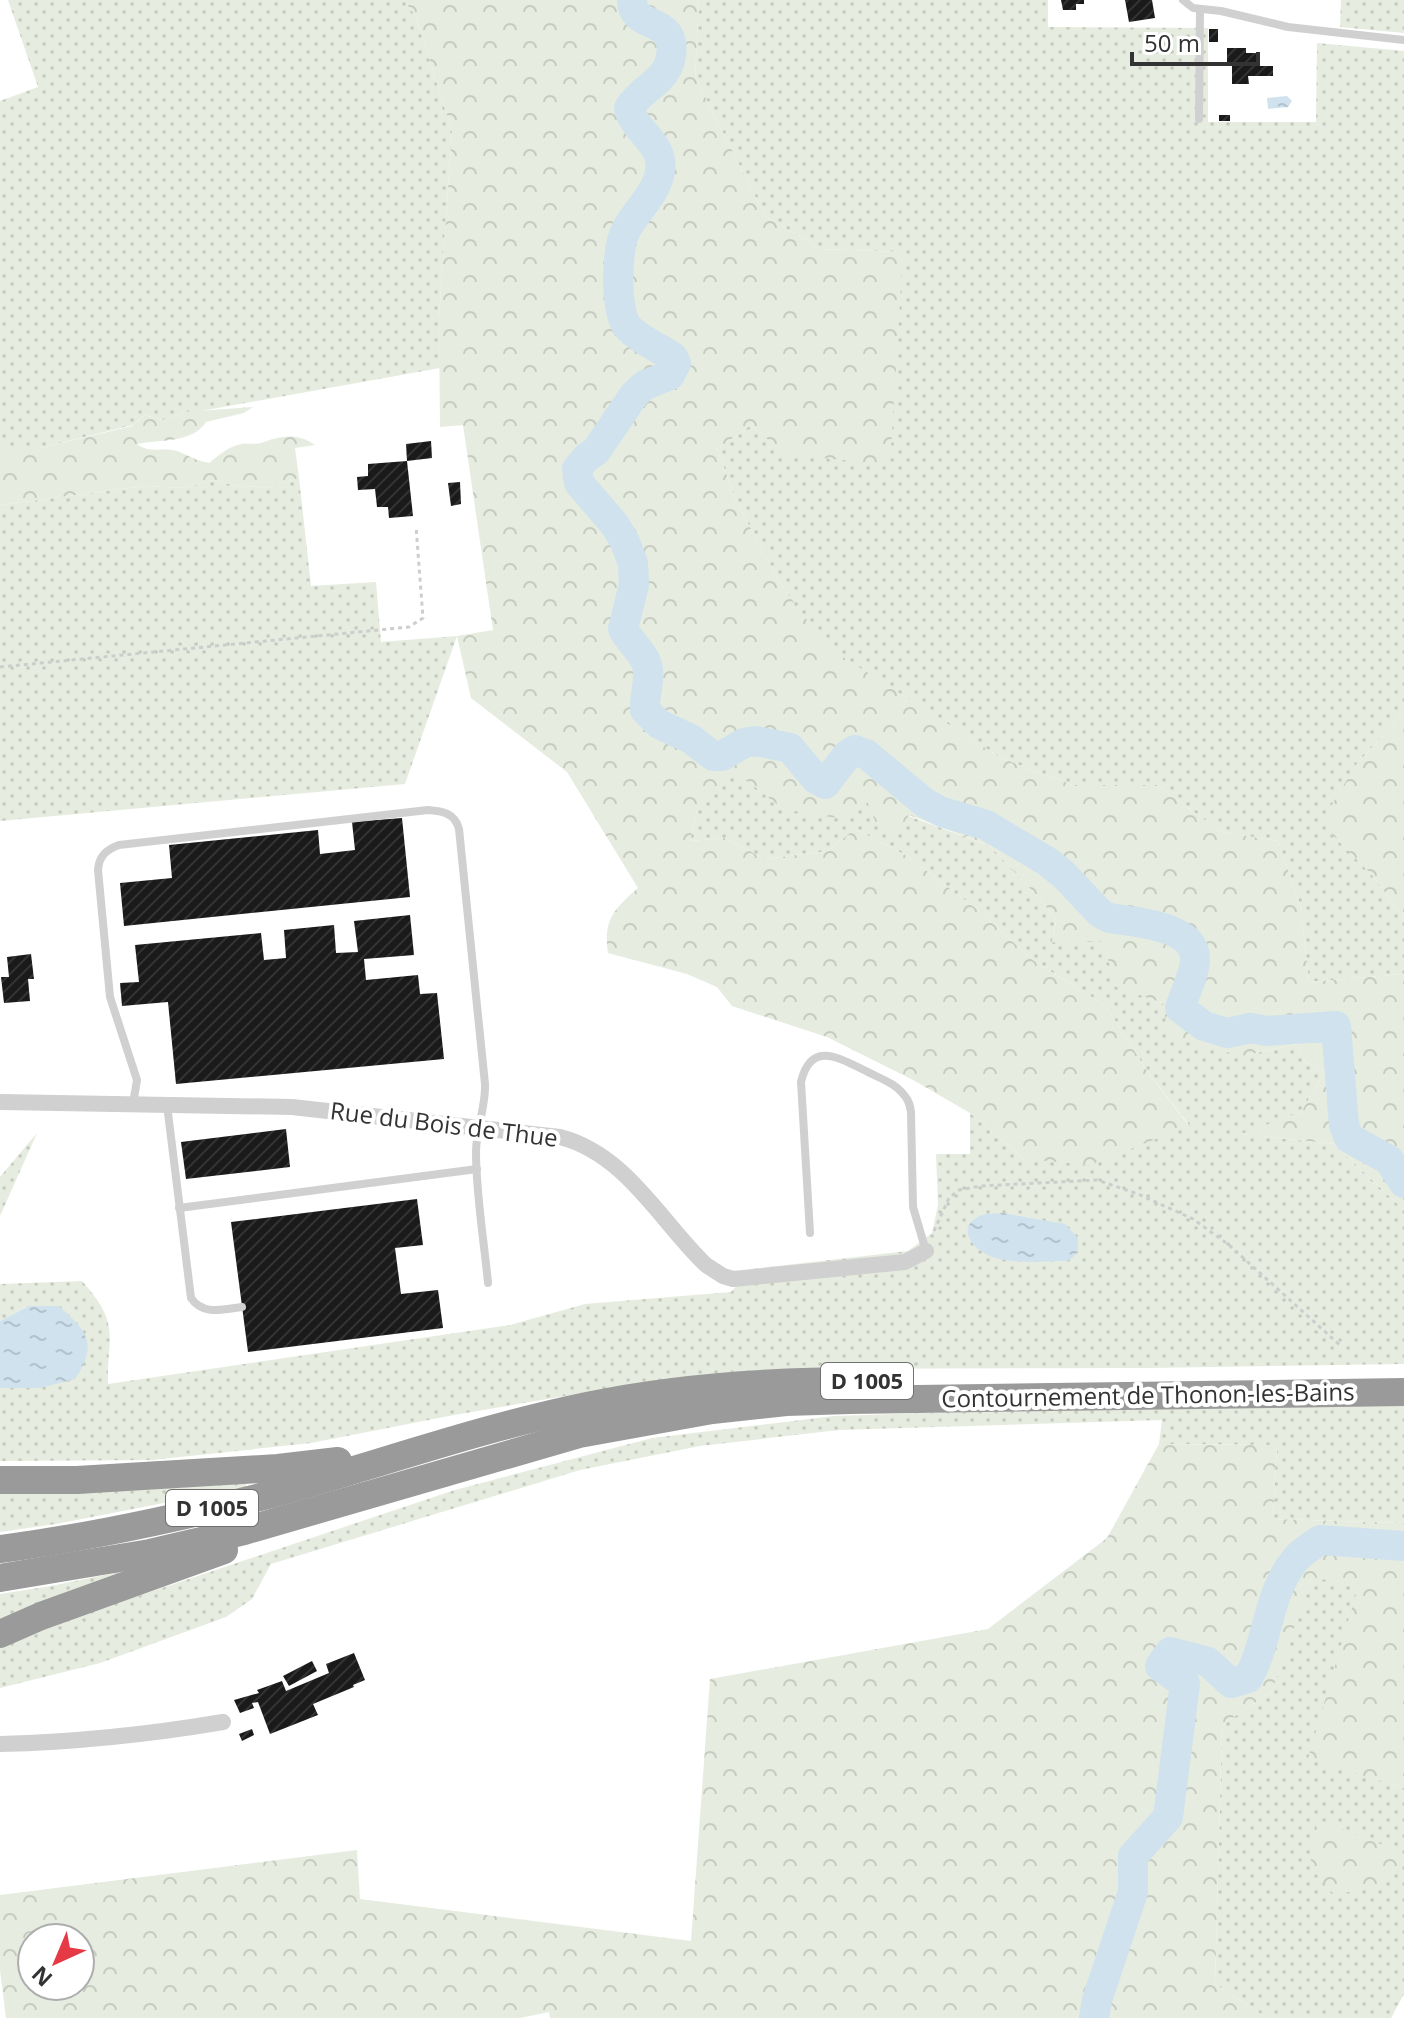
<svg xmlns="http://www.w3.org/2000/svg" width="1404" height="2018" font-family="'Open Sans',sans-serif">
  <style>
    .grass { fill: url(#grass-dots) }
    .forest { fill: url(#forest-crowns); fill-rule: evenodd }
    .water { fill: url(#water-ripples) }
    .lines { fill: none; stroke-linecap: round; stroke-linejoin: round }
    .river { stroke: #cfe2ee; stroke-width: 30 }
    .building { fill: url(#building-hatch) }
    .path { stroke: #cdcdcd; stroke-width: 3; stroke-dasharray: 4 4; stroke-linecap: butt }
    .lane { stroke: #d0d0d0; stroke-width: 8 }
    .street { stroke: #d0d0d0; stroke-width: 16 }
    .highway { stroke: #9a9a9a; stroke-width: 28 }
    .labels { text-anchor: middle; stroke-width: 8; stroke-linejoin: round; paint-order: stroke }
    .shield { fill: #fff; stroke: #707070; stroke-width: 2 }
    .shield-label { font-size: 22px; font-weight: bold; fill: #333 }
    .street-label { font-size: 24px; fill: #333; stroke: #fff }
  </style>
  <defs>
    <pattern id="grass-dots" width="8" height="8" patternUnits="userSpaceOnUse" patternTransform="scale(2)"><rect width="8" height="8" fill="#e6ecdf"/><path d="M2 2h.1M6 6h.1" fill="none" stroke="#c6cbc0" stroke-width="1.8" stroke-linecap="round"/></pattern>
    <pattern id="forest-crowns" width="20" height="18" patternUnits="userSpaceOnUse" patternTransform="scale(2)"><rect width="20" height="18" fill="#e6ecdf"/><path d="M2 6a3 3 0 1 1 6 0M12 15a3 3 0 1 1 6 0" fill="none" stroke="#c6cbc0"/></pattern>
    <pattern id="water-ripples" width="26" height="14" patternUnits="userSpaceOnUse" patternTransform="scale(2)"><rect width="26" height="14" fill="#cfe2ee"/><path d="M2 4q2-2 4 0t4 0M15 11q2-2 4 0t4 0" fill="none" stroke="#b2c2cd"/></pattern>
    <pattern id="building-hatch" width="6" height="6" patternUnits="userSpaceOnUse" patternTransform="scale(2)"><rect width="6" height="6" fill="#1a1a1a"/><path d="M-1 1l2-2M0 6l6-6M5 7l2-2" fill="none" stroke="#333"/></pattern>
  </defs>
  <rect width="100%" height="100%" fill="#fff"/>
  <g class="grass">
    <path d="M8,0H404L416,17L452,131L439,318L440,368L201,411L184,412L163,420L145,415L133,425L40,448H0V101L38,87Z"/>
    <path d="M699,0H1048V27L1208,28V122H1316L1317,43L1404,51V712L1356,765L1332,834L1373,876L1404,918V974L1309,982L1300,904L1278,841L1221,832L1157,785H1073L1001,758L825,646L782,586L738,505L717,449L751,425L786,454L903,252L821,249L765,216L695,77Z"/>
    <path d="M1341,0H1404V33L1340,27Z"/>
    <path d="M299,478L311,586L376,582L381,642L457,636L405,784L0,821V505L145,486L185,488L214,480L233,485L268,488Z"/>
    <path d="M736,771L783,809L868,801L990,846L1042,901L1056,920L1052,943L1103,940L1116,986L1163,1003L1242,1056L1297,1044L1305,1062L1326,1071L1301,1112L1243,1134L1334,1144L1404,1210V1364L1149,1368L773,1369L646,1382L454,1415L311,1443L152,1460L0,1461V1388H40L29,1306L0,1321V1284L82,1281C121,1325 107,1333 108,1384L510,1325L585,1304L731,1292L751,1269L908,1251L932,1233L938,1205L936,1154H970V1113L1024,1159L1189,1125L1147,1071L1106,1006L1034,961L978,910L907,856L855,829L828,851L765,859L724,838L690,841L697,810Z"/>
    <path d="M37,1133L0,1216V1177Z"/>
    <path d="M1237,1403H1404V1523L1273,1519L1277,1445L1159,1444L1162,1420L839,1430L700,1446L580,1470L271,1564L252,1599L226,1617L100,1663L0,1688V1647L10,1642L96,1610L455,1490L652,1438L834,1416Z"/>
    <path d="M246,1481V1487L56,1524L0,1532V1485Z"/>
    <path d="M158,1564L0,1627V1594L51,1586Z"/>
    <path d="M1312,1576L1359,1587L1309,1758L1404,1788V1994L1391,2018H1267L1215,1984L1222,1725L1272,1691Z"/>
  </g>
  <g class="forest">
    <path d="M404,0H699L695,77L765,216L821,249L903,252L890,465L785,454L751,425L717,449L738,505L782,586L826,646L1001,758L1073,785H1157L1221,832L1278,841L1300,904L1309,982L1404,974V1210L1334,1144L1241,1134L1301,1112L1326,1071L1305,1062L1297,1044L1242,1056L1168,1037L1163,1003L1116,987L1103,941L1052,944L1056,920L1042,901L990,846L909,815L898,831L878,828L867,801L837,818L783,809L736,772L697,810L690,841L724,838L765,859L828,851L855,829L907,856L978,910L1034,961L1106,1006L1147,1071L1189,1126L1090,1165L1024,1159L970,1113L913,1080L827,1037L732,1006L717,987L687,974L608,953C603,920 614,909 638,888L567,772L471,698L457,636L493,630L463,425L440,427L439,318L452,131L416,17Z"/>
    <path d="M253,407L244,413L206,422C192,444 159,439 137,444C150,454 161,447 177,451C188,455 196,461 209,463C219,455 229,446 242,444C248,443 254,445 261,443C280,436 297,432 315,445L295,448L299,478L268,488L233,485L214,480L185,488L145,486L0,505V448H40L132,426L145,415L163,420L184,412Z"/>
    <path d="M1404,712V918L1373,876L1332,834L1328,811L1356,765Z"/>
    <path d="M1159,1444L1277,1445L1273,1519L1404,1523V1788L1308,1759L1358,1587L1312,1577L1272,1691L1222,1725L1215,1984L1267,2018H550L549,2012L520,2018H6L0,1970V1895L357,1850L360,1899L691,1941L710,1679L988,1629L1107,1538ZM32,1938H80V1986H32Z"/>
    <path d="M1317,1819L1401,1852C1397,1889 1365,1890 1334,1894C1305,1866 1307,1857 1317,1819Z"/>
  </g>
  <g class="water">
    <path d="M1287,96L1292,101L1288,107L1268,109L1267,98Z"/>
    <path d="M1002,1213L1065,1224L1078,1238C1078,1249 1078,1256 1067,1261C1045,1261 1017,1264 996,1258C975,1253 952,1227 982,1215C988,1213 996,1214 1002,1213Z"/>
    <path d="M29,1306H59C88,1332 98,1344 75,1379L40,1388H0V1321Z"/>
  </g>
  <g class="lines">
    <g class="river">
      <path d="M632,0C632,33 681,13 670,61C665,81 640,90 629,108C634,132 665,143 660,172C656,194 636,211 626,230C616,248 615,310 627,326C635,337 661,349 673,357L676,363L670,375L645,385L634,395L596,451L587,457L577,469L579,483L615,525L625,542L633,563L634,585L623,629C629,641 641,650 646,662C652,676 644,695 645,710L659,724L691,739L713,756H722L744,743L756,741L790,748L816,779L825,784L848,754L855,750L866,754L925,803L942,812L986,825L1048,862L1064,875L1100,913L1109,918C1133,922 1194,925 1195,958C1196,970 1184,996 1180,1008L1204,1026L1227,1033L1251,1028L1266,1031L1336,1026L1344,1125L1349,1138L1389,1160L1404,1183"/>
      <path d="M1094,2018L1097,2000L1133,1892V1856L1168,1817L1185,1684L1160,1666L1170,1652L1208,1662L1231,1683L1248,1678C1269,1641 1267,1594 1295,1560C1301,1552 1312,1546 1320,1540L1404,1546"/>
    </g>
  </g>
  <g class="building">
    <path d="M1061,0H1084V4H1076V10H1063Z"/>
    <path d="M1125,0H1152L1155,18L1129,22Z"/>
    <rect x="1209" y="29" width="9" height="13"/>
    <path d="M1227,48H1246V53H1260V66H1273V76H1248L1249,84H1232V62H1227Z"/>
    <rect x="1219" y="115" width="11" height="6"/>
    <path d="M431,441L432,458L407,461L406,444Z"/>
    <path d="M407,461L413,516L389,518L388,507H377L375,489L358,490L357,477L368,476V464Z"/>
    <path d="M460,482L461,504L451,506L448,483Z"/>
    <path d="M402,818L410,897L124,926L120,883L172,878L169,845L318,830L320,854L355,850L352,822Z"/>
    <path d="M410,915L414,955L364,959L366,980L418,975L420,994L437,993L444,1059L176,1084L168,1002L122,1006L120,983L139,982L135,945L261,933L264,960L286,958L284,930L334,925L336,953L358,952L354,921Z"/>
    <path d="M31,954L34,979H28L30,1001L4,1003L1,977H9L7,957Z"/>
    <path d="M286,1129L290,1167L186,1179L181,1142Z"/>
    <path d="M417,1199L423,1245L395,1248L401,1294L438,1290L443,1328L248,1352L231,1222Z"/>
    <path d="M354,1653L365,1680L353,1685L354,1687L313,1704L318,1715L270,1734L258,1702L252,1703L254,1708L240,1713L234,1700L259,1693L257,1690L282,1681L286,1691L329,1673L326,1664Z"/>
    <path d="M312,1661L317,1671L289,1686L283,1676Z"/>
    <path d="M252,1729L254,1735L242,1741L239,1734Z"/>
  </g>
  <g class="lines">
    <g class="path">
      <path d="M0,667L409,627L423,618L416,526"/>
      <path d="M934,1231L949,1198L959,1190L981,1186L1097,1180L1138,1194L1193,1219L1229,1245L1342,1347"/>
    </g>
    <g class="lane">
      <path d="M1183,0L1193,8L1221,11L1288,27L1404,40"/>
      <path d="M1199,119L1200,9"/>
      <path d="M133,1104L137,1080L110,997L98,870C99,856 106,850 119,845L428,810C442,811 455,813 459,829L485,1084C486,1107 476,1128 476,1152C476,1195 484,1240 488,1283"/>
      <path d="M167,1105L191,1298C203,1316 224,1309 242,1307"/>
      <path d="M179,1208L477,1169"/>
      <path d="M810,1233L801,1082C811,1040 839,1058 866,1071C879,1078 895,1083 904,1095C909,1100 910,1106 911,1112L913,1207L926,1251"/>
    </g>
    <g class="street">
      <path d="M0,1102L292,1107L560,1137C626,1154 660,1221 706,1265L723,1276L733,1279L905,1262L926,1251"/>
      <path d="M0,1744C79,1742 146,1735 223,1722"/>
    </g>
    <g class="highway">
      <path d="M0,1480H77L278,1468L338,1461"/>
      <path d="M0,1549C92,1537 183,1517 272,1494C377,1465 480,1428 587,1406C678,1387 771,1381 863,1381"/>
      <path d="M0,1578L150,1553L244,1531L579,1434L712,1410L786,1402L850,1400L1404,1392"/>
      <path d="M0,1634L41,1616L224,1550"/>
    </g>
  </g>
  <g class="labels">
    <g class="shield">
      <rect x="821" y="1363" width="92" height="36" rx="6"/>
      <rect x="166" y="1490" width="92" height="36" rx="6"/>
    </g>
    <g class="shield-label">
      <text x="867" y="1389">D 1005</text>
      <text x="212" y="1516">D 1005</text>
    </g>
    <g class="street-label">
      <text transform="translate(444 1125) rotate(7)" y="8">Rue du Bois de Thue</text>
      <text transform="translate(1148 1396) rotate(-1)" y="8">Contournement de Thonon-les-Bains</text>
    </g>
  </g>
  <g transform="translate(56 1962) rotate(224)"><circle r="38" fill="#ffffff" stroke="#adadad" stroke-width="2"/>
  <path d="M0-6L14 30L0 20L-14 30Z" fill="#e63946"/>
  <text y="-12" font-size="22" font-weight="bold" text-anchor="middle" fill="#333333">N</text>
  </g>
  <path d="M1132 52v12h126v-12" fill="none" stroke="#333333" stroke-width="4"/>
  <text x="1144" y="52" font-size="24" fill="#333333" stroke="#ffffff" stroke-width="6" paint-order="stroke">50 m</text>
</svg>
